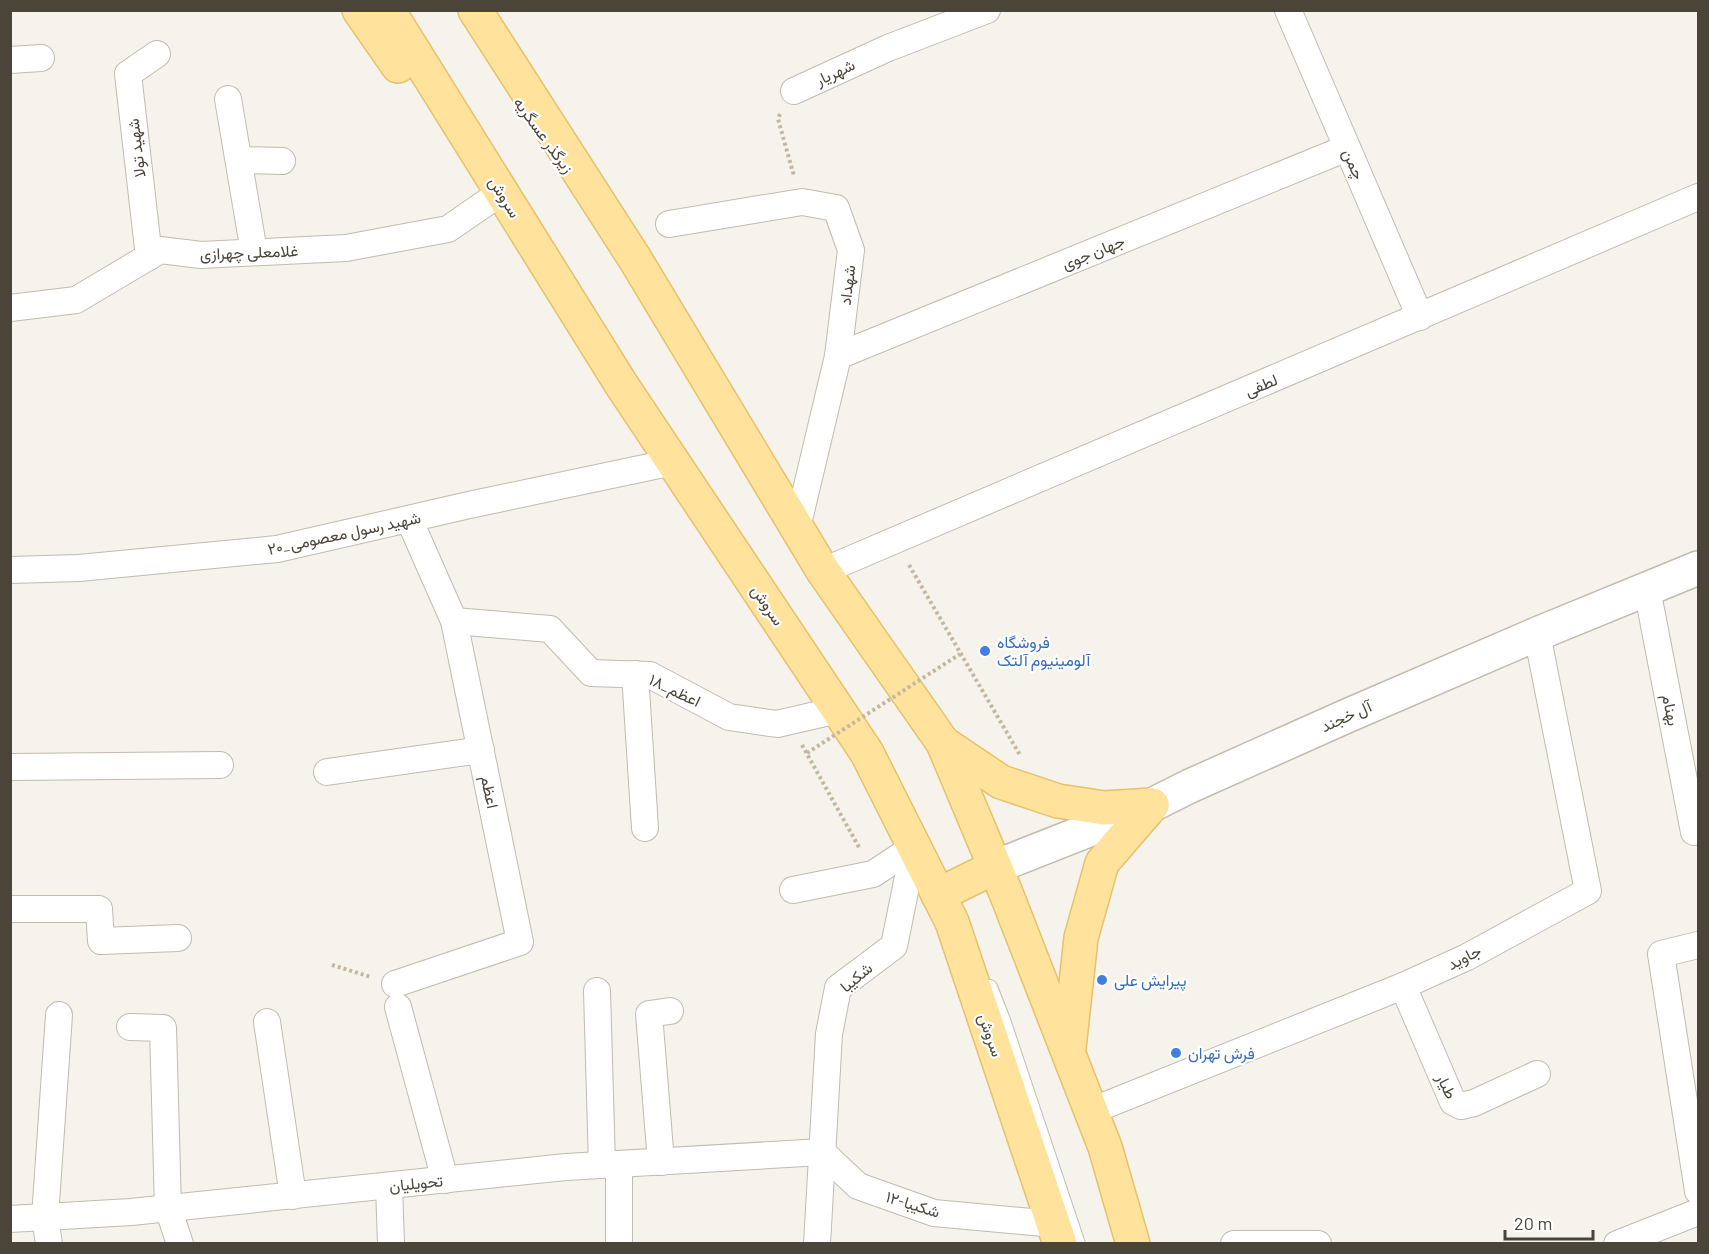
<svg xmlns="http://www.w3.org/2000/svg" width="1709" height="1254" font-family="Barlow,Vazirmatn,sans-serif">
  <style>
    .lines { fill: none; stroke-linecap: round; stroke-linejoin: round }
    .service-casing { stroke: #c2bbae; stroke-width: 16 }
    .minor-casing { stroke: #c2bbae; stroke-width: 28 }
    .tertiary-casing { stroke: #c2bbae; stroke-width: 36 }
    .primary-casing { stroke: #e6c16a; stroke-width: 36 }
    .path { stroke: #c4b79f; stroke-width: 4; stroke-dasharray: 3 3; stroke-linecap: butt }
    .service { stroke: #fff; stroke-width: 14 }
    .minor { stroke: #fff; stroke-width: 26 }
    .tertiary { stroke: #fff; stroke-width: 33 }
    .primary { stroke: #ffe39c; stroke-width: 33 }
    .path-bridge { stroke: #c4b79f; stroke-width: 4; stroke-dasharray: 3 3; stroke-linecap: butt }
    .shop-dot { fill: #3f7fe0; stroke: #fff; stroke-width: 2 }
    .labels { text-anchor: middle; stroke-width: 4.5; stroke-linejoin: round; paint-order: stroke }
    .street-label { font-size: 16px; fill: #4b4439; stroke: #fff }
    .shop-label { font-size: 16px; fill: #366cbe; stroke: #fff; text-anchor: start }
  </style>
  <rect width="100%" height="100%" fill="#f6f3ec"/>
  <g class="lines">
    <g class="service-casing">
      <path id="service" d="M990,987L1003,1020L1078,1244"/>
    </g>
    <g class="minor-casing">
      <g id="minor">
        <path d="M1288,10L1420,317"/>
        <path d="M10,60L41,58"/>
        <path d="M794,91L888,48L987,10"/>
        <path d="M228,99L254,252"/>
        <path d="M239,160L282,161"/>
        <path d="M669,224L802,202L836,208L851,250L838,356L797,528"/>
        <path d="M149,257L128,74L157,54"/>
        <path d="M10,308L76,300L160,250L201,255L346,248L448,229L490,200"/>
        <path d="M838,356L1347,148"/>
        <path d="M10,570L79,568L277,549L469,505L673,462"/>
        <path d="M823,571L1698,197"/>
        <path d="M1647,589L1694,832"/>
        <path d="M454,621L550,629L591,673L650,675L729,717L777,724L838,710"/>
        <path d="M635,674L645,828"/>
        <path d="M10,767L220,765"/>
        <path d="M327,772L481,750"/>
        <path d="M793,890L873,874L914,847"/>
        <path d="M10,909H99L101,941L178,938"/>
        <path d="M1698,945L1661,954L1698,1191"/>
        <path d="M395,984L520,942L454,621L409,519"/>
        <path d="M1403,986L1453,1102L1461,1106L1474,1103L1537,1074"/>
        <path d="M597,991L602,1165"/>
        <path d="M398,1007L445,1180"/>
        <path d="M267,1022L293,1196"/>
        <path d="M130,1027L163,1028L168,1208L180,1244"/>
        <path d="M1091,1111L1403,986L1467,957L1588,891L1537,634"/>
        <path d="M822,1152L858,1186L934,1213L1054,1224"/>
        <path d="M661,1162L649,1014L670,1011"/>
        <path d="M619,1164V1244"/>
        <path d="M389,1186L391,1244"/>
        <path d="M10,1219L131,1212L566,1167L822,1152"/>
        <path d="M49,1244L45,1217L59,1015"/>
        <path d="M817,1244L829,1034L838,988L894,946L914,847"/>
        <path d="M1234,1244H1318"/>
        <path d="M1617,1244L1698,1212"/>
      </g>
    </g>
    <g class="tertiary-casing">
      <path id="tertiary" d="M995,867L1152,805L1190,786L1349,715L1537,634L1698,568"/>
    </g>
    <g class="primary-casing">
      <g id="primary">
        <path d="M359,10L398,66"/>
        <path d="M388,10L621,384L867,753L952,922L1060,1244"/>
        <path d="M475,10L635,259L823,571L943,743L1006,893L1105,1147L1133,1244"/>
        <path d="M943,743L1001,782L1058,801L1104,808L1152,805"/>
        <path d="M938,895L995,867"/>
        <path d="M1069,1048L1081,938L1102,863L1152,805"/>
      </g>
    </g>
    <g class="path">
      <path d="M780,114L778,119L794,176"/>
      <path d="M909,565L1020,755"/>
      <path d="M802,745L860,849"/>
      <path d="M332,965L371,977"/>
    </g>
    <use href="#service" class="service"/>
    <use href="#minor" class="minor"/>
    <use href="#tertiary" class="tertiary"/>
    <use href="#primary" class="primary"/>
    <path class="path-bridge" d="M807,753L960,654"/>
  </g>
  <g class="shop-dot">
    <circle cx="985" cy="651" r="6"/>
    <circle cx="1102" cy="980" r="6"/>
    <circle cx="1176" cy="1053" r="6"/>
  </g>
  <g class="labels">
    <g class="street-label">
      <text transform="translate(835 72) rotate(-25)" y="6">شهریار</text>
      <text transform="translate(544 135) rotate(54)" y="6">زیرگذر عسگریه</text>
      <text transform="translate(136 148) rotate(-97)" y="6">شهید تولا</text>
      <text transform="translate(1354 164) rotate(67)" y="6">چمن</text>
      <text transform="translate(505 197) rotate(58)" y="6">سروش</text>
      <text transform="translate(249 252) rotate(-2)" y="6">غلامعلی چهرازی</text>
      <text transform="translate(1093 252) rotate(-22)" y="6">جهان جوی</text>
      <text transform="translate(847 285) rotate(-83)" y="6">شهداد</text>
      <text transform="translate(1261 385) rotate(-23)" y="6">لطفی</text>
      <text transform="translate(344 533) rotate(-12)" y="6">۲۰_شهید رسول معصومی</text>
      <text transform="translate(768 605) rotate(56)" y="6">سروش</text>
      <text transform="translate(675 690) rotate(26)" y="6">۱۸_اعظم</text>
      <text transform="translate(1671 710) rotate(79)" y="6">بهنام</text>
      <text transform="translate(1346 716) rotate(-24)" y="6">آل خجند</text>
      <text transform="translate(490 792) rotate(78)" y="6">اعظم</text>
      <text transform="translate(1464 957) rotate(-27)" y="6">جاوید</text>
      <text transform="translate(856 977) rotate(-40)" y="6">شکیبا</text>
      <text transform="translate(991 1035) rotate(71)" y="6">سروش</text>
      <text transform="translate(1447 1086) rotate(63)" y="6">طیار</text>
      <text transform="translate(416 1183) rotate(-6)" y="6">تحویلیان</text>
      <text transform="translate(913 1204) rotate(17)" y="6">۱۲-شکیبا</text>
    </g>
    <g class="shop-label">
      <text x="997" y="648">فروشگاه<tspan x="997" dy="18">آلومینیوم آلتک</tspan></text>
      <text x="1114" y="986">پیرایش علی</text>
      <text x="1188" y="1059">فرش تهران</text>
    </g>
  </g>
  <rect width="1709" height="1254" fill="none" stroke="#4b4439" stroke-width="24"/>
  <path d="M1505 1230v9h88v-9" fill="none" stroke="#4b4439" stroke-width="3"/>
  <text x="1514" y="1230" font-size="18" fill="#4b4439" stroke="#ffffff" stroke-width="4.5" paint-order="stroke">20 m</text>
</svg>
